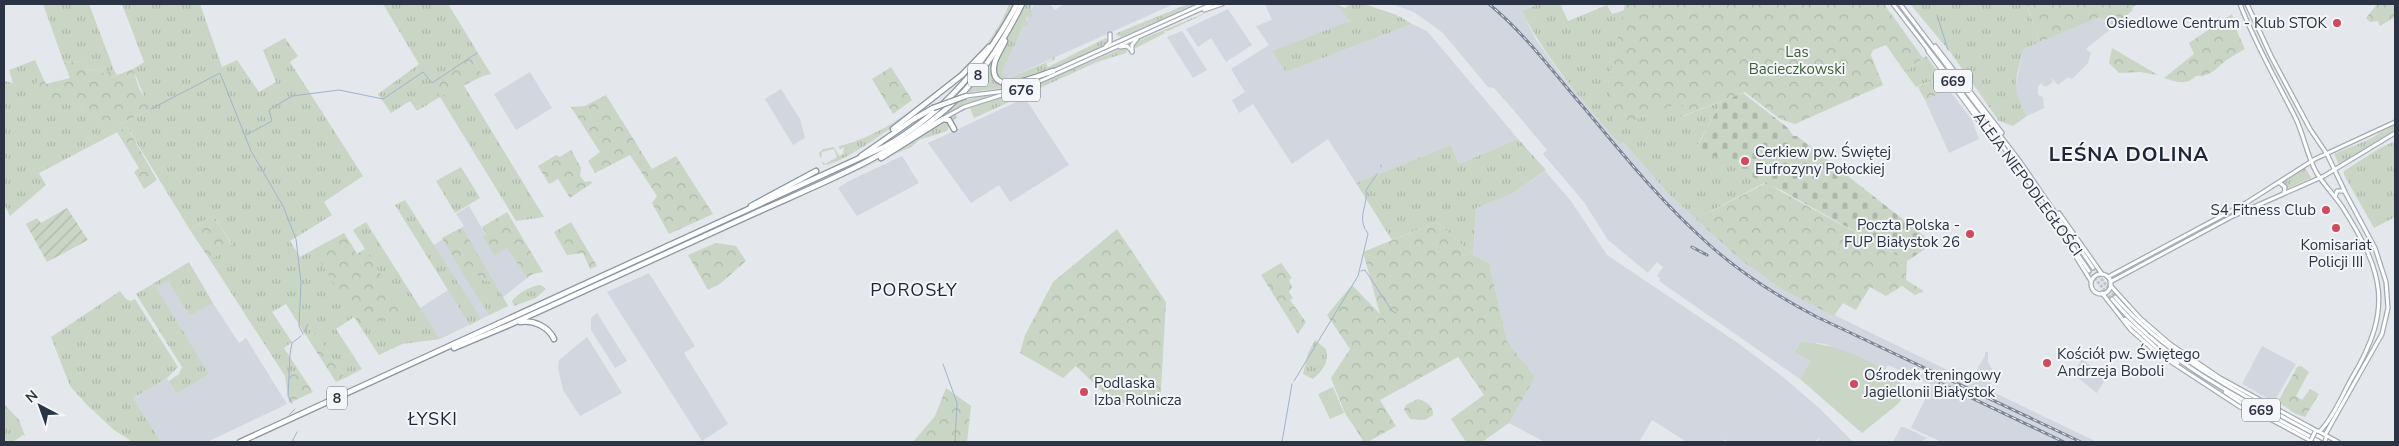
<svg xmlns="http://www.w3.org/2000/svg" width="2399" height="446" font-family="'Nunito Sans',sans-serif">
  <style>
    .built { fill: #d2d6de }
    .grass { fill: url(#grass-tufts) }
    .forest { fill: url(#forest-crowns) }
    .cemetery { fill: url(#cemetery-stones) }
    .garden { fill: url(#garden-furrows) }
    .pitch { fill: #c9d6c5 }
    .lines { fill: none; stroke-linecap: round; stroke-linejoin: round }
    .stream { stroke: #9fb4cc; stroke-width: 1 }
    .major-tunnel { stroke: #bfc3cb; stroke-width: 3; stroke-dasharray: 3 1.5; stroke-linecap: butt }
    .major-casing { stroke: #a3abb8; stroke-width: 5.5 }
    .highway-casing { stroke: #8b94a3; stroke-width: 7 }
    .major { stroke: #fff; stroke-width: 3 }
    .highway { stroke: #fff; stroke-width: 4.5 }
    .rail-casing { stroke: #7d8696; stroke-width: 3 }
    .rail { stroke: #f4f6f9; stroke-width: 1; stroke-dasharray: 4; stroke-linecap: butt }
    .major-bridge-casing { stroke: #a3abb8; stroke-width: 5.5; stroke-linecap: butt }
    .highway-bridge-casing { stroke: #8b94a3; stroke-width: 7; stroke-linecap: butt }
    .major-bridge { stroke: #fff; stroke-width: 3 }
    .highway-bridge { stroke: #fff; stroke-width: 4.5 }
    .poi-dot { fill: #d1495b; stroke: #f4f6f9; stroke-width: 2 }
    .labels { text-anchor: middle; stroke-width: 4; stroke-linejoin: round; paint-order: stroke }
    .shield { fill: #f4f6f9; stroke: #676e7b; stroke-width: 1 }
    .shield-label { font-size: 14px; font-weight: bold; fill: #2b3445 }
    .poi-label { font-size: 15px; fill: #2b3445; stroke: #f4f6f9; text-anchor: start }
    .park-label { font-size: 15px; fill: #3f6138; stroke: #f4f6f9 }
    .street-label { font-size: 15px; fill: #2b3445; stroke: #f4f6f9 }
    .quarter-label { font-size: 18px; letter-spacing: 1px; fill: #1d2536; stroke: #f4f6f9 }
    .district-label { font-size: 20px; font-weight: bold; letter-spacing: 1px; fill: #1d2536; stroke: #f4f6f9 }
  </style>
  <defs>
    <pattern id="grass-tufts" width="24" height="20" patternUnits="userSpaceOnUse" patternTransform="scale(1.25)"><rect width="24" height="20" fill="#c9d6c5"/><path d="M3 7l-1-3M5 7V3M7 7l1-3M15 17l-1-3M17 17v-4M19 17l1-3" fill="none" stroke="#adb8ab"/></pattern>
    <pattern id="forest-crowns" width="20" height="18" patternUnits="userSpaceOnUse" patternTransform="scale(1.25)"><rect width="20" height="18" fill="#c9d6c5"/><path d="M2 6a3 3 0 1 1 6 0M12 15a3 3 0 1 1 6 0" fill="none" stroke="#adb8ab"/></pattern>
    <pattern id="cemetery-stones" width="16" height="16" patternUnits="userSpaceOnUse" patternTransform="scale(1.25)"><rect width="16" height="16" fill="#c9d6c5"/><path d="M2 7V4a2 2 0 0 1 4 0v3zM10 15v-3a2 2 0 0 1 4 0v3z" fill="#adb8ab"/></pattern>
    <pattern id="garden-furrows" width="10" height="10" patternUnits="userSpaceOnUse" patternTransform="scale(1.25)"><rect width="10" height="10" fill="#c9d6c5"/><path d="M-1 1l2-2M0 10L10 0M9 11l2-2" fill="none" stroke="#adb8ab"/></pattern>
  </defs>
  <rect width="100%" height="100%" fill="#e4e7ec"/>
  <g class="built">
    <path d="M1034,4H1050L1055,10L1064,4H1174L1009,78L1001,74Z"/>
    <path d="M1265,4H1336L1350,20L1286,72L1412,24L1427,31L1518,139L1459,164L1451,145L1356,183L1328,139L1292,164L1253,104L1239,113L1232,100L1245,92L1231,69L1269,45L1256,26L1272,20Z"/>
    <path d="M1392,4H1537L1522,11L1535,38L1560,73L1620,144L1623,142L1669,194L1741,260L1787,292L1970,381L1985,356V352H1988V362L1995,375L1987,389L2097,442H1942L1911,428L1932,385L1888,365L1885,370L1825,344L1816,343L1811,361L1800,379L1659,281L1660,278L1657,276L1663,267L1657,262L1648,273L1608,240L1584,202L1543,154L1547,150L1510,106L1494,88L1488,87L1443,33L1414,12Z"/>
    <path d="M1228,9L1252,45L1226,62L1211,38L1198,47L1186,29Z"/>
    <path d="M2100,17L2113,27L2086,49L2091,53L2088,63L2072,79L2068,77L2058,85L2051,77L2053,82L2047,86H2043L2042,83L2038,86V95L2043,97L2044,108L2027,116L2016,96L2015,89L2023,49Z"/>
    <path d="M1182,31L1207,70L1193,78L1167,37Z"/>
    <path d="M530,72L552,108L516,130L494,94Z"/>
    <path d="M781,89L800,119L805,138L793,145L765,99Z"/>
    <path d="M1949,90L1972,120L1979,139L1949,153L1925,100Z"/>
    <path d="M1025,98L1069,165L1010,202L999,185L971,203L928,143Z"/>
    <path d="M902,156L919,183L857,216L838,188L849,181Z"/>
    <path d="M1545,171L1571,201L1607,255L1738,343L1783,377L1818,407L1853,442H1818L1820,438L1813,442H1728L1725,439L1722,442H1687L1652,420L1639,442H1545L1509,423L1535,377L1507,341L1489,263L1473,255L1476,208L1512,194Z"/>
    <path d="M469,206L486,235L483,237L494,256L507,248L527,278L503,297L508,306L440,339L420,308L448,290L424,251L464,226L456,214Z"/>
    <path d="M649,273L695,346L684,353L728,424L702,441L607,292Z"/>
    <path d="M168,280L190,316L213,303L239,343L246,338L287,404L207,442H161L133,398L167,378L176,394L208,374L156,287Z"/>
    <path d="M597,313L627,361L615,368L591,330V318Z"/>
    <path d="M587,337L622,393L580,416L563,390L558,368L559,360Z"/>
    <path d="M2262,346L2296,364L2274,402L2242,384Z"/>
    <path d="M2082,359L2106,378L2097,393L2073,374Z"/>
    <path d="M1901,427H1904L1927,438L1920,442H1893Z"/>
  </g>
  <g class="grass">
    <path d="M43,4H89L114,70L103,73L98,69L89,70L79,61L64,63Z"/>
    <path d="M122,4H200L222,67L237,60L259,92L276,82L263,50L285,38L298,56L290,62L363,176L324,202L332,215L290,241L300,257L344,233L357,254L365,249L353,230L366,222L440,339L402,344L379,355L354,317L336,329L362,369L345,378L315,332L307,337L286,304L272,312L292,342L284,348L299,371L285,376L210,260L232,244L213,215L190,230L127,127L39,173L46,185L10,216L4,204V81L13,83L9,70L35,60L43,78L37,80L65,94L75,91L83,114H95L103,131C119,127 132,117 147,111L151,114L133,69L144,62Z"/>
    <path d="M383,4H448L491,74L483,76L470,54L440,96L463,84L544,217L516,221L440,97L417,111L410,101L391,113L378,94L419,64Z"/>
    <path d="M1009,4H1013C1004,21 996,38 983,52C964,74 848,167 823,165L822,161L825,164L837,157L834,149L822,152L821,159L819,153L823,149L834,147L839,156L843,154L844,147L840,150L839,146C876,137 902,118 931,95C965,69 994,45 1009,4Z"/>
    <path d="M1025,4H1031L1032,16L1027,17L1026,20L1028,24L1023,27L1001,74L1009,78L1052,60L1054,56L1055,60L1046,63L1048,67L1106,38L1109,41C1100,51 1023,82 1009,82C1004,82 999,79 997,74C991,61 1018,18 1025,4Z"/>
    <path d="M1188,4H1195L1121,37L1116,35L1117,33Z"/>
    <path d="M1206,4H1209L1015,91L960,107L911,138L955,102L1013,91Z"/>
    <path d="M1336,4L1345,8L1351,4H1364L1397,15L1398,18L1399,16L1412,24L1286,72L1272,51L1350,21Z"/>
    <path d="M1538,4H1560L1568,21L1607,5L1612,14L1625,10L1608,84L1684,100L1681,117L1743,93L1722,101L1697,146L1764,183L1696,219L1669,194L1623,142L1620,144C1584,102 1547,61 1522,11Z"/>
    <path d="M1910,4H2030L2027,6L2040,42L2023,49C2016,82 2010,85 2027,116L2013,126L1999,121L1951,53Z"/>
    <path d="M1217,8L1168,31H1164L1165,33L1136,48L1133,46L1140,40Z"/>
    <path d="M1125,47L1127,50L1126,53L1097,62L974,118L970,108L956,114L957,118L953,120L956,126L947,117L970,107L1021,92Z"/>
    <path d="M998,50L992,68L1003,84L1013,86L1025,81C1005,90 986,89 965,93Z"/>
    <path d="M1926,56L1951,89L1944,92L1936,79L1916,87L1905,72Z"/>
    <path d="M942,121L950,124L947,131L919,140L911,147L834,181L897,152Z"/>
    <path d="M2395,124V130L2339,165L2334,154L2370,139Z"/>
    <path d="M1518,139L1546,170L1512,194L1476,208L1473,255L1437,222L1392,240L1356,183L1451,145L1459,164Z"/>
    <path d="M2395,141V217L2374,228L2344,175V171L2380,148Z"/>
    <path d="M461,167L480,198L455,213L436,181Z"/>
    <path d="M2305,167L2311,178L2286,189L2282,183Z"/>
    <path d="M405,200L481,319L470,325L395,205Z"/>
    <path d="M189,262L213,303L190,316L168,281L156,287L209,374L176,394L169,381L179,374L182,367L136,294Z"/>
    <path d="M476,274L485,281L494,282L508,306L489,315L465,277Z"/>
    <path d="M541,285L546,289L536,298L514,306L512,301C517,294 532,285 541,285Z"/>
    <path d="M120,291L126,299L131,301L135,299L178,367L167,378L133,398L161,442H133L114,430L88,406L70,386L51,337Z"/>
    <path d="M1315,340L1326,349C1329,363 1323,370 1313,379L1303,374L1308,353Z"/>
    <path d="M4,404L19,420L25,436L23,435L13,442H4Z"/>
  </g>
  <g class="forest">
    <path d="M1625,4H1884L1923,58L1905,72L1886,45L1873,50L1871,55L1883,85L1795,124L1780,119L1745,92L1680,117L1684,101L1614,128L1608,84Z"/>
    <path d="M2030,4H2137L2132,8L2133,10L2114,27L2100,17L2040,42L2027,5Z"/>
    <path d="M2377,4H2395V17L2380,26L2378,21L2370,22L2366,18Z"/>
    <path d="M2232,14L2235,27L2245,49C2238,53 2230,57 2224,62C2215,70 2209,77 2196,76C2186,86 2176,82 2164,78L2194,54L2189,43Z"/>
    <path d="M2112,48L2158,75L2140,72L2119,73L2109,63Z"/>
    <path d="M470,54L483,76L440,97L430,82Z"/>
    <path d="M79,61L89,70L98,69L103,73L114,70L117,75L133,69C137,81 140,98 152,103L153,113L151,114L147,111C132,117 119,127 103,132L95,114H83L75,92L66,94L67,99L58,102L34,92L37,80L43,78L46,84L70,78L64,63Z"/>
    <path d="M891,67L912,100L893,114L872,79Z"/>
    <path d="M1936,79L1944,92L1925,100L1918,87Z"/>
    <path d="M606,95L652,169L676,156L713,214L669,234L652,203L657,196L630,155L595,173L588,161L600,152L571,107L585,106Z"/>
    <path d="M127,127L157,180L144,189L134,172L139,168L117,132Z"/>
    <path d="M571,150L581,168L580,176L585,182L591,181L592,183L570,198L558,179L549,184L538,166L556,155L560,157Z"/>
    <path d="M1766,183L1907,261L1906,280L1924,291L1915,295L1902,286L1886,296L1870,287L1856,310L1843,303L1834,316L1785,291L1741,260L1696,219Z"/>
    <path d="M507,212L543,272L533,274L527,278L507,248L494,256L483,237L486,234L482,227Z"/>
    <path d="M213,215L232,245L210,260L190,230Z"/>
    <path d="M571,222L597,266L590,269L583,253L567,255L554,232Z"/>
    <path d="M1437,222L1473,255L1489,263L1507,341L1535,377L1509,423L1482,442H1466L1451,419L1484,395L1458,357L1380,400L1396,426L1368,442H1364L1345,413L1331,378L1350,349L1327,315L1352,285L1380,314L1363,252Z"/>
    <path d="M461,228L463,229L494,282L485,281L476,274L465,277L442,238Z"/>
    <path d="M1117,229L1166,302L1160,406L1113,402L1076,366L1063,378L1020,353L1025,335L1053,282Z"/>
    <path d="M344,233L357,254L365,249L407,316L399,320L407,333L396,329L387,318L361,327L313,250Z"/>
    <path d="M716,243L736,246L746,261L721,283L708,290L688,255Z"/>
    <path d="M1281,263L1292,278L1289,280L1292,287L1289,292L1293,298L1290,300L1306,322L1298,334L1261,275Z"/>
    <path d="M315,332L345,378L336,382L307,337Z"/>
    <path d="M2301,366L2309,372L2296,396L2302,400L2310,389L2319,394L2305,417L2296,414L2278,402L2297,367Z"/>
    <path d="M299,371L313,392L289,403L285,376Z"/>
    <path d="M946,388L971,406L967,442H913L935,416Z"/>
    <path d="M1418,399C1426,401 1434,407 1433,415L1425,420L1410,419L1404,410L1406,405Z"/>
  </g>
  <path class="cemetery" d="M1743,93L1788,128L1793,136H1797L1933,243L1931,245L1907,261L1781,190L1764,183L1697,147L1722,101Z"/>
  <path class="garden" d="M67,208L88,240L47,262L26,224L37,218L41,223Z"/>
  <g class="pitch">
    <path d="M1801,342C1829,343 1860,355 1884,370C1893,375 1900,383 1908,390L1898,404L1862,433L1800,379L1811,361L1795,352Z"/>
    <path d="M1333,387L1344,413L1330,419L1318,394Z"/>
  </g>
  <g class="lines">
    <g class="stream">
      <path d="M1937,15L1948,50"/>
      <path d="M151,109L220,73L251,151L283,206L296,239L301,282L299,326L303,334"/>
      <path d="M246,135L272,121L269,110L292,96L339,90L383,99L423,72L432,83L477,53"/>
      <path d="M1381,167V165"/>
      <path d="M1365,229C1358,215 1368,205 1366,190L1377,174"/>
      <path d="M1361,271L1365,270L1392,311L1396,313"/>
      <path d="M304,332L308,324"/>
      <path d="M943,364L957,403L955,442"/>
      <path d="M1294,381L1358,276L1368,234L1366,230"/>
      <path d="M292,403L288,396L290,354L292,343L301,336"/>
      <path d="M289,415L295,409"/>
      <path d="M292,442L297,432"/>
      <path d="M1282,442L1292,384"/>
    </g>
    <g class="major-tunnel">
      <path d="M2093,268L2115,297"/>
      <path d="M2089,271L2112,299"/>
    </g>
    <g class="major-casing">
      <g id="major">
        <path d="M1893,4L2017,165L2089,271"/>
        <path d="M1900,4L2021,163L2093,268"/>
        <path d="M2240,4C2255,44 2277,81 2296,119C2304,136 2307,155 2316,172C2324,185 2335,196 2343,208C2384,273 2393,308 2353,376C2343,393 2334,417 2320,431"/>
        <path d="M2247,4L2271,56L2310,129L2327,154L2346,194L2375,248L2386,282L2388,308L2382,334L2325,435"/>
        <path d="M1204,10L1222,4"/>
        <path d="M1106,46L1110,42V34"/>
        <path d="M1935,46L2002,133"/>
        <path d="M1120,47L1127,46L1132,51"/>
        <path d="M1928,51L1993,140"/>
        <path d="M1132,52V45L1137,39"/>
        <path d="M1053,71L1202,4"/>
        <path d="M966,96L1005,91L1033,80"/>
        <path d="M942,119L964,107L1027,87L1212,4"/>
        <path d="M2280,183L2285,187L2284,193"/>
        <path d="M2335,197L2337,191H2344"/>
        <path d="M2059,213L2102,274"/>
        <path d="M2053,220L2091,281"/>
        <circle cx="2101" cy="284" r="10"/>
        <path d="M2108,277L2246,203L2315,159L2395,122"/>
        <path d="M2110,282L2231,217L2324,176L2395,133"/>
        <path d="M2110,285L2141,319L2170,344"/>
        <path d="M2102,293L2131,330L2156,352L2240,407L2259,413"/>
        <path d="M2115,297C2173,363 2253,400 2329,442"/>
        <path d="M2112,299C2168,365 2245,401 2320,442"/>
        <path d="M2125,319L2161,352L2178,363"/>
        <path d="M2170,344L2220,378L2317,431"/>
        <path d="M2181,352L2206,371"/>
        <path d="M2225,392L2249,408"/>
        <path d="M2259,413L2311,441"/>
        <path d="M2318,431L2338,442"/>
      </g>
    </g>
    <g class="highway-casing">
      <g id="highway">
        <path d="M1005,41C1002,49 995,57 994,66C990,99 1040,75 1053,71"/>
        <path d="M893,129L962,75L989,47"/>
        <path d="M861,156L914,119L933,108"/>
        <path d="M881,158L943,119L949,120L954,129"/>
        <path d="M751,206L816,171"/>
        <path d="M520,322C533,320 548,326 554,339"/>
        <path d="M454,348L509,325C590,288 671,251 753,214C819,184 889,158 945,110C978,81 1003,43 1022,4"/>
        <path d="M240,442L886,146C945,112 985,64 1017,4"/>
      </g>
    </g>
    <use href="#major" class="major"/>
    <use href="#highway" class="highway"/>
    <g class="rail-casing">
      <g id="rail">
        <path d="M1489,4C1523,32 1550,68 1579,102C1619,149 1658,199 1704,240C1737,271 1777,296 1817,317L2081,442"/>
        <path d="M1692,247L1707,255"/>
        <path d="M1940,383L2064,442"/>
      </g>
    </g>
    <use href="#rail" class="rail"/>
    <g class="major-bridge-casing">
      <g id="major-bridge">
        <path d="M2311,440L2315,432"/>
        <path d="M2325,442L2326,438"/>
      </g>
    </g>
    <g class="highway-bridge-casing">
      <path id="highway-bridge" d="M933,108L966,96"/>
    </g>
    <use href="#major-bridge" class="major-bridge"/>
    <use href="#highway-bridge" class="highway-bridge"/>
  </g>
  <g class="poi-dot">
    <circle cx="2337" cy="23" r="5"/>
    <circle cx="1745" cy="161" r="5"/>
    <circle cx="2326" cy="210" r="5"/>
    <circle cx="2336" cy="228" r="5"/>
    <circle cx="1970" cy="234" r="5"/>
    <circle cx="2047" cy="363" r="5"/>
    <circle cx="1854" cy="384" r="5"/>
    <circle cx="1084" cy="392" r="5"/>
  </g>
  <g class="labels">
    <g class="shield">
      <rect x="968" y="63.5" width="20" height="23" rx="4"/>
      <rect x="1934" y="69.5" width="38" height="23" rx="4"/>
      <rect x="1002" y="78.5" width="38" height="23" rx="4"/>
      <rect x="327" y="386.5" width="20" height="23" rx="4"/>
      <rect x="2242" y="398.5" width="38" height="23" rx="4"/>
    </g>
    <g class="shield-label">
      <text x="978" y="80">8</text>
      <text x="1953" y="86">669</text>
      <text x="1021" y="95">676</text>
      <text x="337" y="403">8</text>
      <text x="2261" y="415">669</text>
    </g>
    <g class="poi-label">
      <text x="2327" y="28" text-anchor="end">Osiedlowe Centrum - Klub STOK</text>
      <text x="1755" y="157">Cerkiew pw. Świętej<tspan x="1755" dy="17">Eufrozyny Połockiej</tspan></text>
      <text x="2316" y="215" text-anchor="end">S4 Fitness Club</text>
      <text x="1960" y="230" text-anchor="end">Poczta Polska -<tspan x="1960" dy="17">FUP Białystok 26</tspan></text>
      <text x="2336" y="250" text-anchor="middle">Komisariat<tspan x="2336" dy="17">Policji III</tspan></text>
      <text x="2057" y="359">Kościół pw. Świętego<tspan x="2057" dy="17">Andrzeja Boboli</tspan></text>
      <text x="1864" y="380">Ośrodek treningowy<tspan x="1864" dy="17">Jagiellonii Białystok</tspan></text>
      <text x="1094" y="388">Podlaska<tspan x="1094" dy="17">Izba Rolnicza</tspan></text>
    </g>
    <g class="park-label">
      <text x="1797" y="57">Las<tspan x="1797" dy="17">Bacieczkowski</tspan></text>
    </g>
    <g class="street-label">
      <text transform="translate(2028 184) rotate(54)" y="5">ALEJA NIEPODLEGŁOŚCI</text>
    </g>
    <g class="quarter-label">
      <text x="914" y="296">POROSŁY</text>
      <text x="433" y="425">ŁYSKI</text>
    </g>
    <g class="district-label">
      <text x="2129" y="161">LEŚNA DOLINA</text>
    </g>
  </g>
  <rect width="2399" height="446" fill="none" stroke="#2b3445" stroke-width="10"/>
  <g transform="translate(40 406) rotate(319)" stroke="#f4f6f9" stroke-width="4" paint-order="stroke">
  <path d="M0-4L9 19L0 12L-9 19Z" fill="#2b3445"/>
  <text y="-8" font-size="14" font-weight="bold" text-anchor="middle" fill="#2b3445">N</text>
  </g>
</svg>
